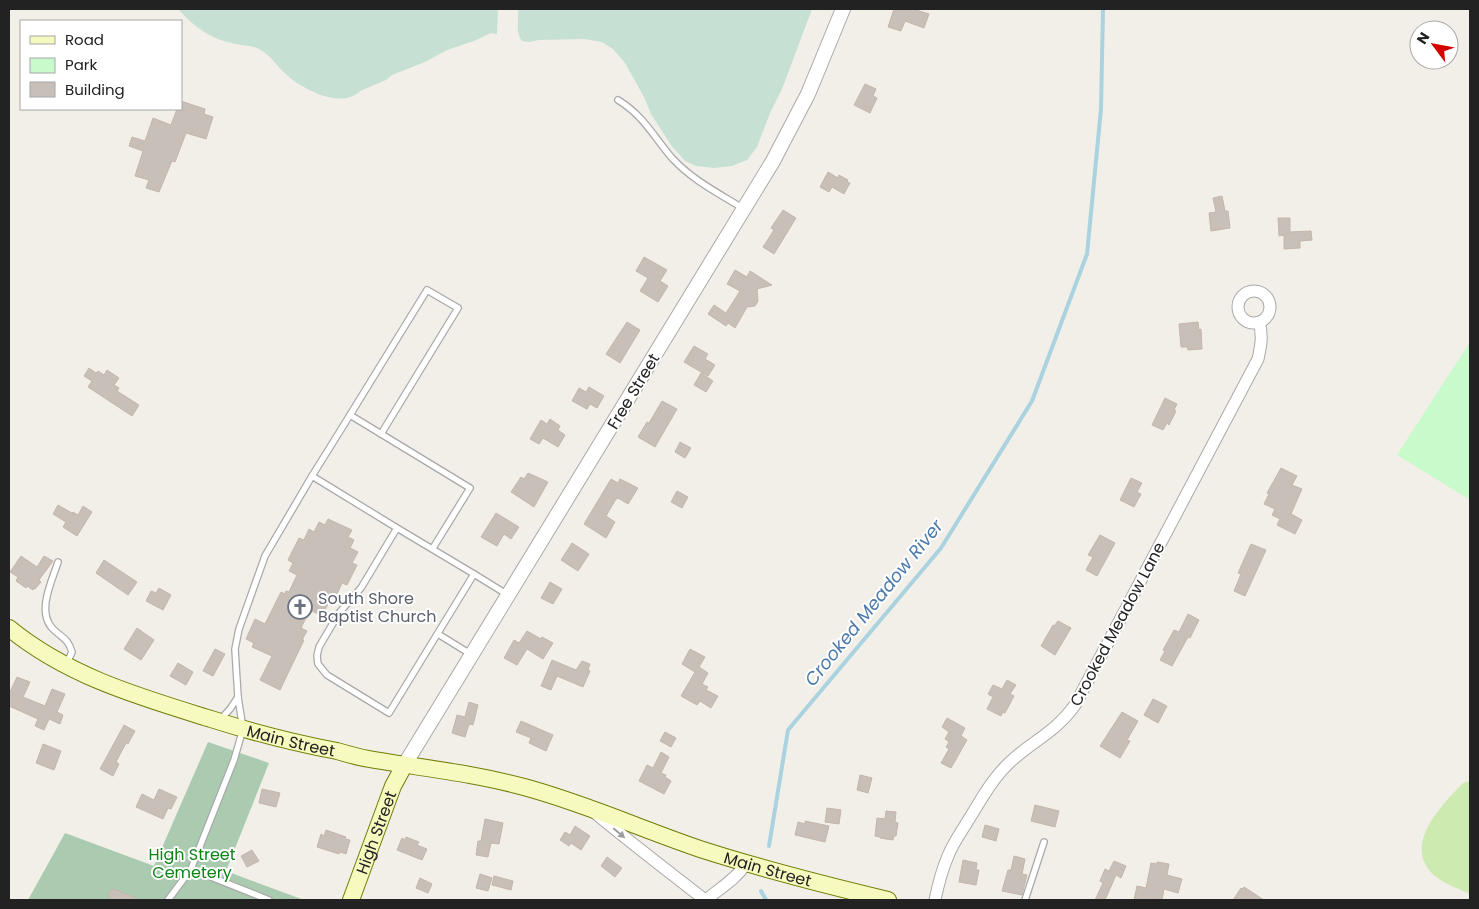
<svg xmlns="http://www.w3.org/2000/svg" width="1479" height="909" font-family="Poppins,sans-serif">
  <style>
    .grass { fill: #cdebb0 }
    .wetland { fill: #c6e0d4 }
    .cemetery { fill: #aacbaf }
    .park { fill: #c8facc }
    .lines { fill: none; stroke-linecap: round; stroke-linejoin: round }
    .stream { stroke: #aad3df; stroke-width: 4 }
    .building { fill: #c7bfb8; stroke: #c4b6ab }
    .service-casing { stroke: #a9a9a9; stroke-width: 8 }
    .minor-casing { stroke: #a9a9a9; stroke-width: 13 }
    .tertiary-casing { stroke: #a9a9a9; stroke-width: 16 }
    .secondary-casing { stroke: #707d05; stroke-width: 18 }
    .service { stroke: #fff; stroke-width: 5.5 }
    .minor { stroke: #fff; stroke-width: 11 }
    .tertiary { stroke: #fff; stroke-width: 14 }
    .secondary { stroke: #f7fabf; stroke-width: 16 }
    .oneway { fill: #9c9c9c }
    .labels { text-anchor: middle; stroke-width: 4; stroke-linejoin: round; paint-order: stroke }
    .street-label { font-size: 16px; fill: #222; stroke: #fff }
    .worship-label { font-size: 16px; fill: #5b616d; stroke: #fff; text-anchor: start }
    .park-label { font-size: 16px; fill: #0c8416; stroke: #fff }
    .water-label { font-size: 18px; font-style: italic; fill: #4a7aab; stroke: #fff }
  </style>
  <rect width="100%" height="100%" fill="#f2efe9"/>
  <path class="grass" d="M1470,781V894C1460,889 1444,884 1435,876C1401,846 1441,806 1463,783Z"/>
  <g class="wetland">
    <path d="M178,9H498L497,34L491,33L474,41L447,50L425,62L392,75L386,80L360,91C342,110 302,89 287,75C277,67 271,55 259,49C251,45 244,46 236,44C212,40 194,27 178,9Z"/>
    <path d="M518,9H812L782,89L770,113L757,147L747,160L732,166L714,168L696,166L685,161L671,145L651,114L644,97L625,63L613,49L602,42L584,39L539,40L529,42L522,41C515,32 519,19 518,9Z"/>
  </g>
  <path class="cemetery" d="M208,742L269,763L226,871L304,900H28L65,833L154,866Z"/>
  <path class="park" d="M1470,342V500L1397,455Z"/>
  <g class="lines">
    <g class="stream">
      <path d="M769,846L788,730L941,548L1032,401L1087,254L1101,109L1103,9"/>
      <path d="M761,891L766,900"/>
    </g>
  </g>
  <g class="building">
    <path d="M894,9H913L929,14L924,28L905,21L901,31L888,27Z"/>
    <path d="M865,84L876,89L873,96L877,98L870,113L854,105Z"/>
    <path d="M181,101L205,109L204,114L213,117L206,139L186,133L175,162L172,161L159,192L146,188L149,180L135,176L143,151L129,146L132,137L145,141L153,118L171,125L177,109H181Z"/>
    <path d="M828,172L838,178L839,175L848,180L847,182L850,183L844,194L832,187L829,192L820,187Z"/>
    <path d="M1222,196L1225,211H1228L1230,228L1211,231L1209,213L1216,212L1213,198Z"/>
    <path d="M783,210L796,218L774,254L763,247L774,230L771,228Z"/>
    <path d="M1278,218H1290V232L1311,231L1312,240L1300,241V248L1284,249V235L1279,236Z"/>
    <path d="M644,257L667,270L660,281L668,286L658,302L640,291L648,278L636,271Z"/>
    <path d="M735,270L747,277L750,271L772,285L757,289L758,301L755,306L747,307L735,328L728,323L726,326L708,314L714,305L726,313L740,291L727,284Z"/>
    <path d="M627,322L640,330L620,363L606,354Z"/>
    <path d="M1198,322L1199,330L1201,329L1202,349L1188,350L1187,347H1181L1179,324Z"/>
    <path d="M694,346L708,354L705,359L715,365L708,376L684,362Z"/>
    <path d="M89,368L96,373L98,371L104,375L107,370L119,378L114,385L119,388L117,391L139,405L132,416L88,387L92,381L84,376Z"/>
    <path d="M701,373L713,381L706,392L694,385Z"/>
    <path d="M589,387L604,396L597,408L590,404L587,409L572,401L579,388L586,392Z"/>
    <path d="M1165,398L1177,404L1174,410L1176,411L1169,425L1167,423L1163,430L1152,425Z"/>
    <path d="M662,401L677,409L655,447L638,437L647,422L649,423Z"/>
    <path d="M550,419L560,426L558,430L565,435L558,447L543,438L539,444L530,439L541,420L547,424Z"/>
    <path d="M680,442L691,448L685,458L675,452Z"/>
    <path d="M1281,468L1297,476L1292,485L1302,489L1291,514L1302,520L1295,534L1277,525L1280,519L1272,515L1275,509L1264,504L1269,494L1267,493Z"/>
    <path d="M528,473L548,482L534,507L511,492L521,477L524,479Z"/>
    <path d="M1131,478L1142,483L1137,492L1141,494L1134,507L1120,500Z"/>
    <path d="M611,479L618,483L620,479L638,488L628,504L618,498L616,499L606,516L615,522L606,538L584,524Z"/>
    <path d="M677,491L688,497L682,508L671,502Z"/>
    <path d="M58,505L72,513L73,512L78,515L83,506L92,512L77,536L63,527L66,522L53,514Z"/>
    <path d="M496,513L519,527L511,539L504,534L497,546L481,537Z"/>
    <path d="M328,519L352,530L348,537L354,540L350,548L358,552L352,563L357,565L347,585L342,583L337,594L334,592L322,616L310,610L301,628L307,631L302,640H304L280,690L260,680L272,656L252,647L254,643L246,639L255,619L265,624L281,592L285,594L286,591L289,592L297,575L289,571L293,563L288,560L299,538L304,540L309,529L314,532L319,522L325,525Z"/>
    <path d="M1100,535L1115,543L1097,576L1086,570L1093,557L1088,555Z"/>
    <path d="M572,543L589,554L578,571L561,560Z"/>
    <path d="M1251,544L1266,550L1245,596L1234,591L1241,574L1238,573Z"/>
    <path d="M21,556L37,567L44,556L53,561L39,580L41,582L35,589L34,588L33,590L27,586L26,588L16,581L18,577L10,572Z"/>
    <path d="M104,560L137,582L128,595L96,573Z"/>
    <path d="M550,582L562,589L553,604L541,598Z"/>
    <path d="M159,588L171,595L163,610L146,601L151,591L156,593Z"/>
    <path d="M1188,614L1199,620L1190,638L1188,637L1172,666L1160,660L1165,651L1163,650L1174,630L1179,632Z"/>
    <path d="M1058,621L1071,628L1055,655L1041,646L1053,625L1054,626Z"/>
    <path d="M137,628L154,640L141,660L124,649Z"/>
    <path d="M527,631L541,639L542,637L553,643L543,659L527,649L517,665L504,658L514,640L519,643Z"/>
    <path d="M215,649L225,654L213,676L203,671Z"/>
    <path d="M690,649L705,657L699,667L708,673L702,684L708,687L706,690L718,696L711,708L700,701L697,705L681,696L695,672L682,664Z"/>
    <path d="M552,660L576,670L582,661L590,664L588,670L590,671L583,687L557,676L551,690L541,686Z"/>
    <path d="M178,663L193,672L186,685L170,676Z"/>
    <path d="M17,677L30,682L23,697L45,706L52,689L65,694L57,712L63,715L60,724L49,719L44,730L35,726L38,719L9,706V694Z"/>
    <path d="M1007,680L1016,685L1010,694L1014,696L1005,713L1003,712L1001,716L987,709L993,697L988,694L993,685L1002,689Z"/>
    <path d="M1153,699L1167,706L1158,723L1144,715Z"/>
    <path d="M469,702L478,705L473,725L469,724L465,737L452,733L457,715L465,717Z"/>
    <path d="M1122,712L1138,721L1127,740L1130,741L1120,758L1100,746Z"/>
    <path d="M947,718L965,728L961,736L967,740L951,768L941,763L949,749L946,747L949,742L945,739L949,732L942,727Z"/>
    <path d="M521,721L553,735L546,751L529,743L531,738L516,732Z"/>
    <path d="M124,725L135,731L128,744L126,743L116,762L119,764L113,776L100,769Z"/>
    <path d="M665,732L676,738L671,747L660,741Z"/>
    <path d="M43,744L61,751L54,770L36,763Z"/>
    <path d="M661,752L669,757L661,773L666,775L665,777L671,781L664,794L639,781L647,765L653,768Z"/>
    <path d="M860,775L872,778L868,793L857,790Z"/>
    <path d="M159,789L177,797L171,809L168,808L163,819L136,807L142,794L154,800Z"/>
    <path d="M262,789L280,793L276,807L259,803Z"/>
    <path d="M1035,805L1059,811L1055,827L1031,821Z"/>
    <path d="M827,808L841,810L839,824L825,822Z"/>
    <path d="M886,811L896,812L895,822L898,823L896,836H894L893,840L880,838V837L875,836L877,818L885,819Z"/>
    <path d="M485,819L503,823L499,844L491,843L488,857L476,855L478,841H481Z"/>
    <path d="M805,821L829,826L825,842L795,835L798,822L805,824Z"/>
    <path d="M985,825L999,829L996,841L982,837Z"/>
    <path d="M575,826L590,836L581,850L571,843L569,846L560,840L565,832L570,835Z"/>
    <path d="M326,830L346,837L345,839L350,840L346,854L340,852L339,854L317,847L321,834L324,836Z"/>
    <path d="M406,837L419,842L417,845L427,849L422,860L397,850L402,838L405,840Z"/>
    <path d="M252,850L259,861L247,867L241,856Z"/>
    <path d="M1014,856L1025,859L1022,874L1027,875L1022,895L1002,891L1008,870H1011Z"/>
    <path d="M607,857L622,868L615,877L601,866Z"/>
    <path d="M963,860L977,863L976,870H979L976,885L959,882Z"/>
    <path d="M1114,861L1126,866L1121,878L1116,875L1105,900H1095L1103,883L1100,881L1105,869L1109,871Z"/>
    <path d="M1157,862L1169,864L1167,875L1182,879L1178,893L1164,889L1162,900L1156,899V900H1134L1137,886L1146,888L1151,863L1157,864Z"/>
    <path d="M480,874L492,878L488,891L476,888Z"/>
    <path d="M494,876L513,881L511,890L492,885Z"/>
    <path d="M420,878L432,884L428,893L416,888Z"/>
    <path d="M1244,887L1264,900H1233L1241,888L1242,889Z"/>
    <path d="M114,889L141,900H111L108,895L110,891Z"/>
  </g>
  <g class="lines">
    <g class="service-casing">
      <g id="service">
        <path d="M618,100C644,116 653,136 672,158C692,180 720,194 744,209"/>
        <path d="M350,415L427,290L458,308L381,434"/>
        <path d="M312,476L350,415L470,488L433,548"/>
        <path d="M58,562C52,581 36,612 53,629C62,638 68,638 72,652L67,663"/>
        <path d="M474,574L508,595"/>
        <path d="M438,634L472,655"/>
        <path d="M238,697L235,649L239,629L265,556L312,476L397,528L361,588L339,613L319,647L317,656L318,664L327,675L389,713L474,574L397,528"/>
        <path d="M191,869L269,900"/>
        <path d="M168,900L191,869L234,760L243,729L238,697L230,709L221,719"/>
        <path d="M1025,900L1044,842"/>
      </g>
    </g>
    <g class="minor-casing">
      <g id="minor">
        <circle cx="1254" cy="307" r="16"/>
        <path d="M595,813C631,843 668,871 705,900"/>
        <path d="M706,900C720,888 735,880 746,864"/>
        <path d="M935,900C938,885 942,870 948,856C953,843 962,831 969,819C981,800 992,779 1009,763C1032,741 1055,733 1075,705L1258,359C1261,345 1263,336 1259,322"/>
      </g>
    </g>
    <g class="tertiary-casing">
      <path id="tertiary" d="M405,764L773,161L808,94L843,9"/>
    </g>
    <g class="secondary-casing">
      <g id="secondary">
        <path id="s1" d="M9,628C67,676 140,697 211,719C252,732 294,743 337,751C347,754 358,757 369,759C421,768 473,773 524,787C584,803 641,829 700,849C762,869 825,885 888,900"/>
        <path id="s2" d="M351,900L393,786L405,764"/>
      </g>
    </g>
    <use href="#service" class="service"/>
    <use href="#minor" class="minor"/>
    <use href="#tertiary" class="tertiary"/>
    <use href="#secondary" class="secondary"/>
  </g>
  <defs><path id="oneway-solid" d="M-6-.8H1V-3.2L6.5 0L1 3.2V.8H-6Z" transform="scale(1.25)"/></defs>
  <use class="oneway" href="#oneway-solid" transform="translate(619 833) rotate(40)"/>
  <defs>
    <g id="church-ring" transform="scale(1.25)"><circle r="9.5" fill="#fff" stroke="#6b7280" stroke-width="1.5"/><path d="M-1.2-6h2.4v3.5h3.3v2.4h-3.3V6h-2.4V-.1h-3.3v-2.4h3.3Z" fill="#6b7280"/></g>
  </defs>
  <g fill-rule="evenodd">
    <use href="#church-ring" x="300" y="607"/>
  </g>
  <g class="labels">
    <g class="street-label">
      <text transform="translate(633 391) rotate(-59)" y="6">Free Street</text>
      <text transform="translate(1117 624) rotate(-62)" y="6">Crooked Meadow Lane</text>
      <text dy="6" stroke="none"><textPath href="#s1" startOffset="306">Main Street</textPath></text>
      <text dy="6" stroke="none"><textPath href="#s2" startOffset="72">High Street</textPath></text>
      <text dy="6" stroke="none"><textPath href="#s1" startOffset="801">Main Street</textPath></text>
    </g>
    <g class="worship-label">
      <text x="318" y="604">South Shore<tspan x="318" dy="18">Baptist Church</tspan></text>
    </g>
    <g class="park-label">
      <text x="192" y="860">High Street<tspan x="192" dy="18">Cemetery</tspan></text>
    </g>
    <g class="water-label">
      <text transform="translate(874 603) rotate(-51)" y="6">Crooked Meadow River</text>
    </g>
  </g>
  <rect width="1479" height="909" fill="none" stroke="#222222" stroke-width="20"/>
  <rect x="20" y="20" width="162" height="90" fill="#ffffff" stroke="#a7a7a7"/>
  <rect x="30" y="36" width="25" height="8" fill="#f7fabf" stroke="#a7a7a7"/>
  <text x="65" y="45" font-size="15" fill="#222222">Road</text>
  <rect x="30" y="58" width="25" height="15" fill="#c8facc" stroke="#a7a7a7"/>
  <text x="65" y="70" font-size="15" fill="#222222">Park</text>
  <rect x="30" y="82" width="25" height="15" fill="#c7bfb8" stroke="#a7a7a7"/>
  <text x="65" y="95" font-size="15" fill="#222222">Building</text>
  <g transform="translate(1434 45) rotate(302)"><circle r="24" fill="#ffffff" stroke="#a7a7a7"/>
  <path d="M0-4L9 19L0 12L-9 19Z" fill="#d40000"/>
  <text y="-8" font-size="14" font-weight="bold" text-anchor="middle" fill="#222222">N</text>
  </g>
</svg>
